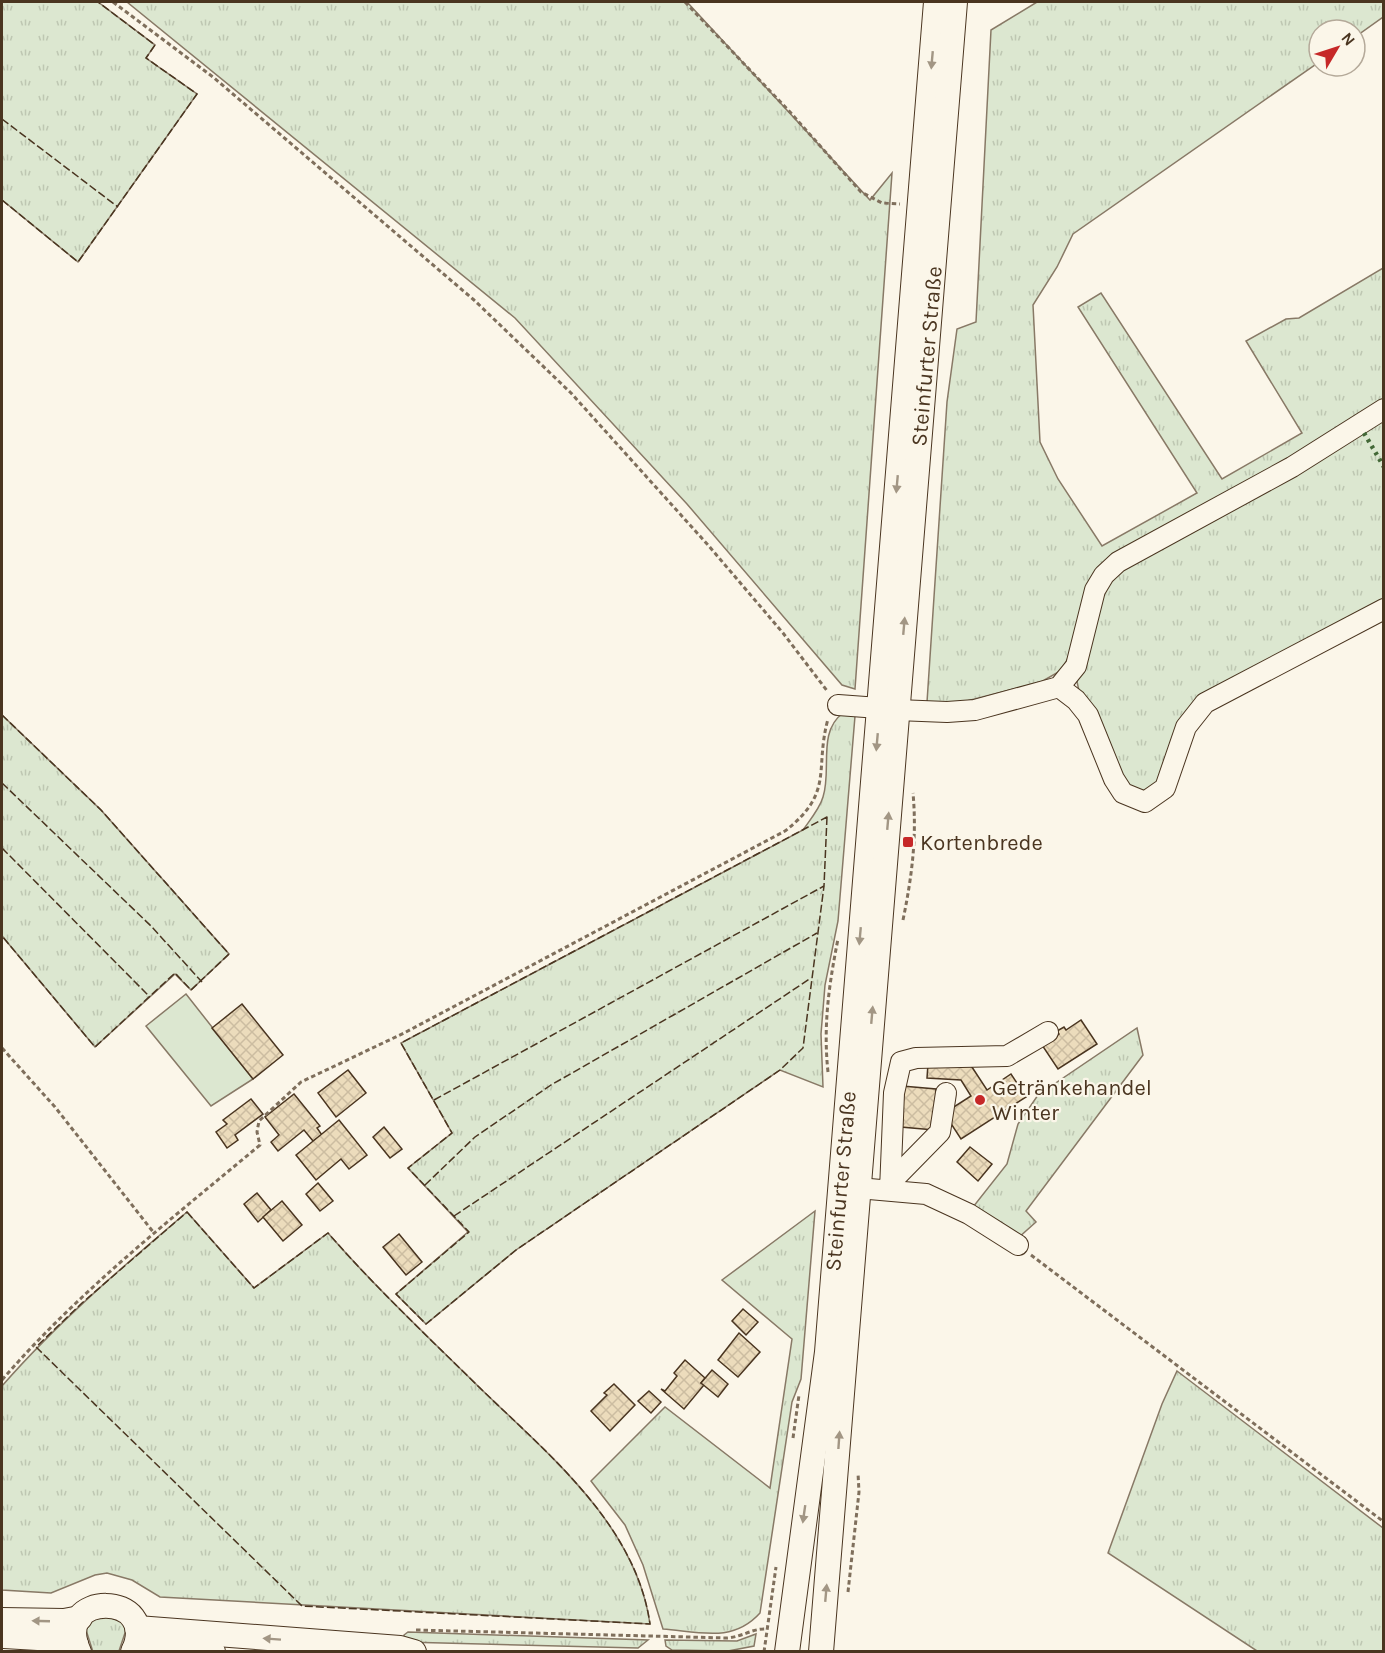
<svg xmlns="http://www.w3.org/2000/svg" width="1385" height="1653" font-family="Karla,sans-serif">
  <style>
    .grass { fill: url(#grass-tufts); stroke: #887966; stroke-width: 1.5 }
    .garden { fill: #dce7d0; stroke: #887966; stroke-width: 1.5 }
    .building { fill: url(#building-cross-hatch); stroke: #4a3520; stroke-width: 1.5 }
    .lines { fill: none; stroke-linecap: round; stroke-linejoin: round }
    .minor-casing { stroke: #4a3520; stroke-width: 22 }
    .major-casing { stroke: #4a3520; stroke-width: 26 }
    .path { stroke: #7f6f5c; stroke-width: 3; stroke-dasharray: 4.5 3; stroke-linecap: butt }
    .minor { stroke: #fbf6e9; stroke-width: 20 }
    .major { stroke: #fbf6e9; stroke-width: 24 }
    .hedge { stroke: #436837; stroke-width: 4.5; stroke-dasharray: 3 4.5; stroke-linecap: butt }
    .fence { stroke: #4a3520; stroke-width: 1.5; stroke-dasharray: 8 3; stroke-linecap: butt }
    .oneway { fill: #a29684 }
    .poi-dot { fill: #c62828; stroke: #fbf6e9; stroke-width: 2 }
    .labels { text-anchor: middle; stroke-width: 4.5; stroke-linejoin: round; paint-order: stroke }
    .street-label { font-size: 22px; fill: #4a3520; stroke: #fbf6e9 }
    .poi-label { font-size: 22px; fill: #4a3520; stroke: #fbf6e9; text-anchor: start }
  </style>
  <defs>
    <pattern id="grass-tufts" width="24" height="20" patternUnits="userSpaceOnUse" patternTransform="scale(1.5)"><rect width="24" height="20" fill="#dce7d0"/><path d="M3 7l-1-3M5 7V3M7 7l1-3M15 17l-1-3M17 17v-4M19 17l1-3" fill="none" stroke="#bec7b2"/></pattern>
    <pattern id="building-cross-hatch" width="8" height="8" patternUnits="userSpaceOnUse" patternTransform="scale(1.5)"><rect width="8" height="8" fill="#ecdcbc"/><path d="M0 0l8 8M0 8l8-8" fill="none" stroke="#ccbda1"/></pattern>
  </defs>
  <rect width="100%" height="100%" fill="#fbf6e9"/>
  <g class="grass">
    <path d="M2,2H98L155,45L146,58L197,94L78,262L2,200Z"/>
    <path d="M127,2H687L870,200L892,173L855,689L842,685L687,504L515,318Z"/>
    <path d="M1037,2H1383V17L1355,37V30H1319V62L1073,234L1057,267L1033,305L1040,442L1058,479L1102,546L1197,493L1078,307L1101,293L1222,479L1302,433L1246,341L1286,319L1299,318L1383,268V600L1202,700L1163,785L1145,796L1127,790L1079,691L1076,677L1078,637L1062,670L1041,682L963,702H927L947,402L957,329L976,322L991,30Z"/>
    <path d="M843,713L855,716L838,921L825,985L821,1034L823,1087L780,1070L516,1250L426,1324L396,1294L468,1232L408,1168L452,1133L401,1043L803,830C810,820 820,808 823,797C832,770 817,732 843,713Z"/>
    <path d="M2,715L101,810L229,954L191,990L175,974L95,1047L2,936Z"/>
    <path d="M1137,1028L1143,1055L1026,1211L1036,1222L1018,1238L973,1207L1007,1164L1018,1124L1038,1095Z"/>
    <path d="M815,1211L801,1379L792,1402L760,1613C733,1643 700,1632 663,1629L643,1565L625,1525L591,1481L665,1407L770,1488L792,1339L722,1280Z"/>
    <path d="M187,1212L254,1288L328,1233C376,1288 429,1338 481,1389C548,1454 636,1525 650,1624L160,1597L132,1580L107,1573L95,1575L51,1593L2,1590V1386C58,1322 122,1267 187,1212Z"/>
    <path d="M1177,1371L1383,1528V1651H1257L1108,1553L1162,1404Z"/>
    <path d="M104,1615L122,1622L126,1630L119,1651L93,1652L86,1630L91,1621Z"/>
    <path d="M408,1632L648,1640L638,1648L404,1642V1635Z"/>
    <path d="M756,1634L754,1646L728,1651L672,1650L666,1646L665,1640L737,1641Z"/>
  </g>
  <path class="garden" d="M186,994L253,1079L211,1106L146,1026Z"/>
  <g class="building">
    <path d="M242,1004L283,1055L253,1079L212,1028Z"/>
    <path d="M1081,1020L1097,1044L1058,1069L1042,1045L1059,1034L1057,1031L1064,1027L1066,1030Z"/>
    <path d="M968,1061L987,1090L1011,1074L1026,1097L961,1139L946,1116L949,1110L971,1096L961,1080L927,1078L928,1064Z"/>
    <path d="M348,1070L366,1093L336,1117L318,1093Z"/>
    <path d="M902,1086L936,1089L934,1130L901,1127Z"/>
    <path d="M294,1094L320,1126L317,1128L322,1135L313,1141L304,1130L278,1151L271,1142L279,1135L265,1117Z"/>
    <path d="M251,1099L263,1114L235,1135L238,1140L227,1148L216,1132L227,1124L223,1120Z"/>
    <path d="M339,1120L367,1155L349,1169L341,1159L316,1180L296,1155Z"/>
    <path d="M384,1127L402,1149L390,1158L373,1137Z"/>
    <path d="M970,1147L992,1164L978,1181L957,1162Z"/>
    <path d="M318,1183L333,1201L320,1211L306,1194Z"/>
    <path d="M257,1193L271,1210L258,1222L244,1204Z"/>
    <path d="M282,1201L302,1225L283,1241L263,1217Z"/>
    <path d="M399,1234L422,1262L406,1275L383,1247Z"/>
    <path d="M743,1309L758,1322L746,1335L732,1321Z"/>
    <path d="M739,1333L760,1352L738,1377L718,1360Z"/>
    <path d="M685,1360L705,1378L701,1383L704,1385L684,1409L661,1389L665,1391L677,1376L674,1373Z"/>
    <path d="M712,1370L728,1384L718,1397L701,1383Z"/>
    <path d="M614,1384L635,1405L610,1431L591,1411L607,1395L604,1393Z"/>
    <path d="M649,1391L661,1402L651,1413L638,1401Z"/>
  </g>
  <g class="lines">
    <g class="minor-casing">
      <g id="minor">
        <path d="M1059,687L1076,700L1088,715L1114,779L1123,793L1145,802L1165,788L1186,727L1205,703L1384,609"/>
        <path d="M838,705L879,708"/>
        <path d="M897,710L947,712L975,710L1059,687L1076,666L1095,590L1104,575L1118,562L1292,467L1384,409"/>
        <path d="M890,1183L940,1132L946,1093"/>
        <path d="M858,1188L926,1194L969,1214L1018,1245"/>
        <path d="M890,1190L894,1093L901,1062L916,1058L1007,1056L1048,1032"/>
      </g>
    </g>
    <g class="major-casing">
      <g id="major">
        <path d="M2,1620L64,1621L80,1618"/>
        <path d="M137,1628L400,1648L414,1652"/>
        <path d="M4,1636L55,1639L76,1644"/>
        <path d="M134,1650L213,1652"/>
        <path d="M79,1652C50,1590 162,1591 133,1652"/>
        <path d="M787,1652L827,1352L936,2"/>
        <path d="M821,1652L955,2"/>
      </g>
    </g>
    <g class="path">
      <path d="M113,2L213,77L474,300L571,393L708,545L783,633L828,692"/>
      <path d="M685,2L790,112L861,192L882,203L900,204"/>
      <path d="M903,920C912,876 917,837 913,793"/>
      <path d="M2,1048L55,1107L154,1233"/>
      <path d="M828,1072C823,1026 829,984 838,939"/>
      <path d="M1031,1255L1384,1522"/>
      <path d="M2,1380C78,1292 170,1220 260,1145L257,1132L259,1121L301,1082L404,1033L785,831C835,792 814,770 828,719"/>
      <path d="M793,1438L799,1395"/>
      <path d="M848,1592L859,1492L858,1473"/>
      <path d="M416,1630L727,1638C742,1637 753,1628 767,1629"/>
      <path d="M764,1652L776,1567"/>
    </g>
    <use href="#minor" class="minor"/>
    <use href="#major" class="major"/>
    <path class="hedge" d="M1364,433L1384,467"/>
    <g class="fence">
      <path d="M2,119L118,207"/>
      <path d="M2,200L78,262L197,94L146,58L155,45L98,2"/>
      <path d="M2,715L101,810L229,954L191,990L175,973L95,1047L2,936"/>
      <path d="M2,783L151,926L202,982"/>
      <path d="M827,817L824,886L803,1048L780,1070L516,1250L426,1324L396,1294L469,1232L408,1168L452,1133L401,1043Z"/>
      <path d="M2,848L150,997"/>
      <path d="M434,1100L824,886"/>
      <path d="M425,1185L475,1137L551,1085L817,933"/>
      <path d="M187,1212L254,1288L328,1233C376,1288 429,1338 481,1389C548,1454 636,1525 650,1624L302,1606L36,1347L82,1303Z"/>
      <path d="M454,1216L811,978"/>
    </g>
  </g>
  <defs><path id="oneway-solid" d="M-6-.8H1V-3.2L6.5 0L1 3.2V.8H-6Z" transform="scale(1.5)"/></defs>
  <g class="oneway">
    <use href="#oneway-solid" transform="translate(932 60) rotate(95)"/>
    <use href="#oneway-solid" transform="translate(897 484) rotate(95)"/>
    <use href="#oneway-solid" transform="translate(904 626) rotate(-85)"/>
    <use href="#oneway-solid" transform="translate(877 742) rotate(95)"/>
    <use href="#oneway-solid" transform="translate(888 821) rotate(-85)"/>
    <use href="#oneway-solid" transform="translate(860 936) rotate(95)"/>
    <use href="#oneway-solid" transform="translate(872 1015) rotate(-85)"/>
    <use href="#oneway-solid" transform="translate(839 1440) rotate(-86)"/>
    <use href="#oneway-solid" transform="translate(804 1514) rotate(98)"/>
    <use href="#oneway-solid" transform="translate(826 1593) rotate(-85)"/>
    <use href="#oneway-solid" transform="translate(41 1621) rotate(-178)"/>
    <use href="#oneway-solid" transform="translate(272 1639) rotate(-176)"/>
  </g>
  <g class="poi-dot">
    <rect x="902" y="836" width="12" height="12" rx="3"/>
    <circle cx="980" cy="1100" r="6"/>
  </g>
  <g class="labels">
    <g class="street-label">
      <text transform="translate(926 356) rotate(-85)" y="8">Steinfurter Straße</text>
      <text transform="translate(840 1181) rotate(-85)" y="8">Steinfurter Straße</text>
    </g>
    <g class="poi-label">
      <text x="920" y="850">Kortenbrede</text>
      <text x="992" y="1095">Getränkehandel<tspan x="992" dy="25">Winter</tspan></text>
    </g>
  </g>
  <rect width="1385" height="1653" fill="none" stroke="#4a3520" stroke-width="6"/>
  <g transform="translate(1337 48) rotate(51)"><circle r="28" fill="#fbf6e9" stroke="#b4a999" stroke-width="1.5"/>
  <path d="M0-4.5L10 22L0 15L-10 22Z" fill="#c62828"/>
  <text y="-9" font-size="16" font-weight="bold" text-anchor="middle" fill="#4a3520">N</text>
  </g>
</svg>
